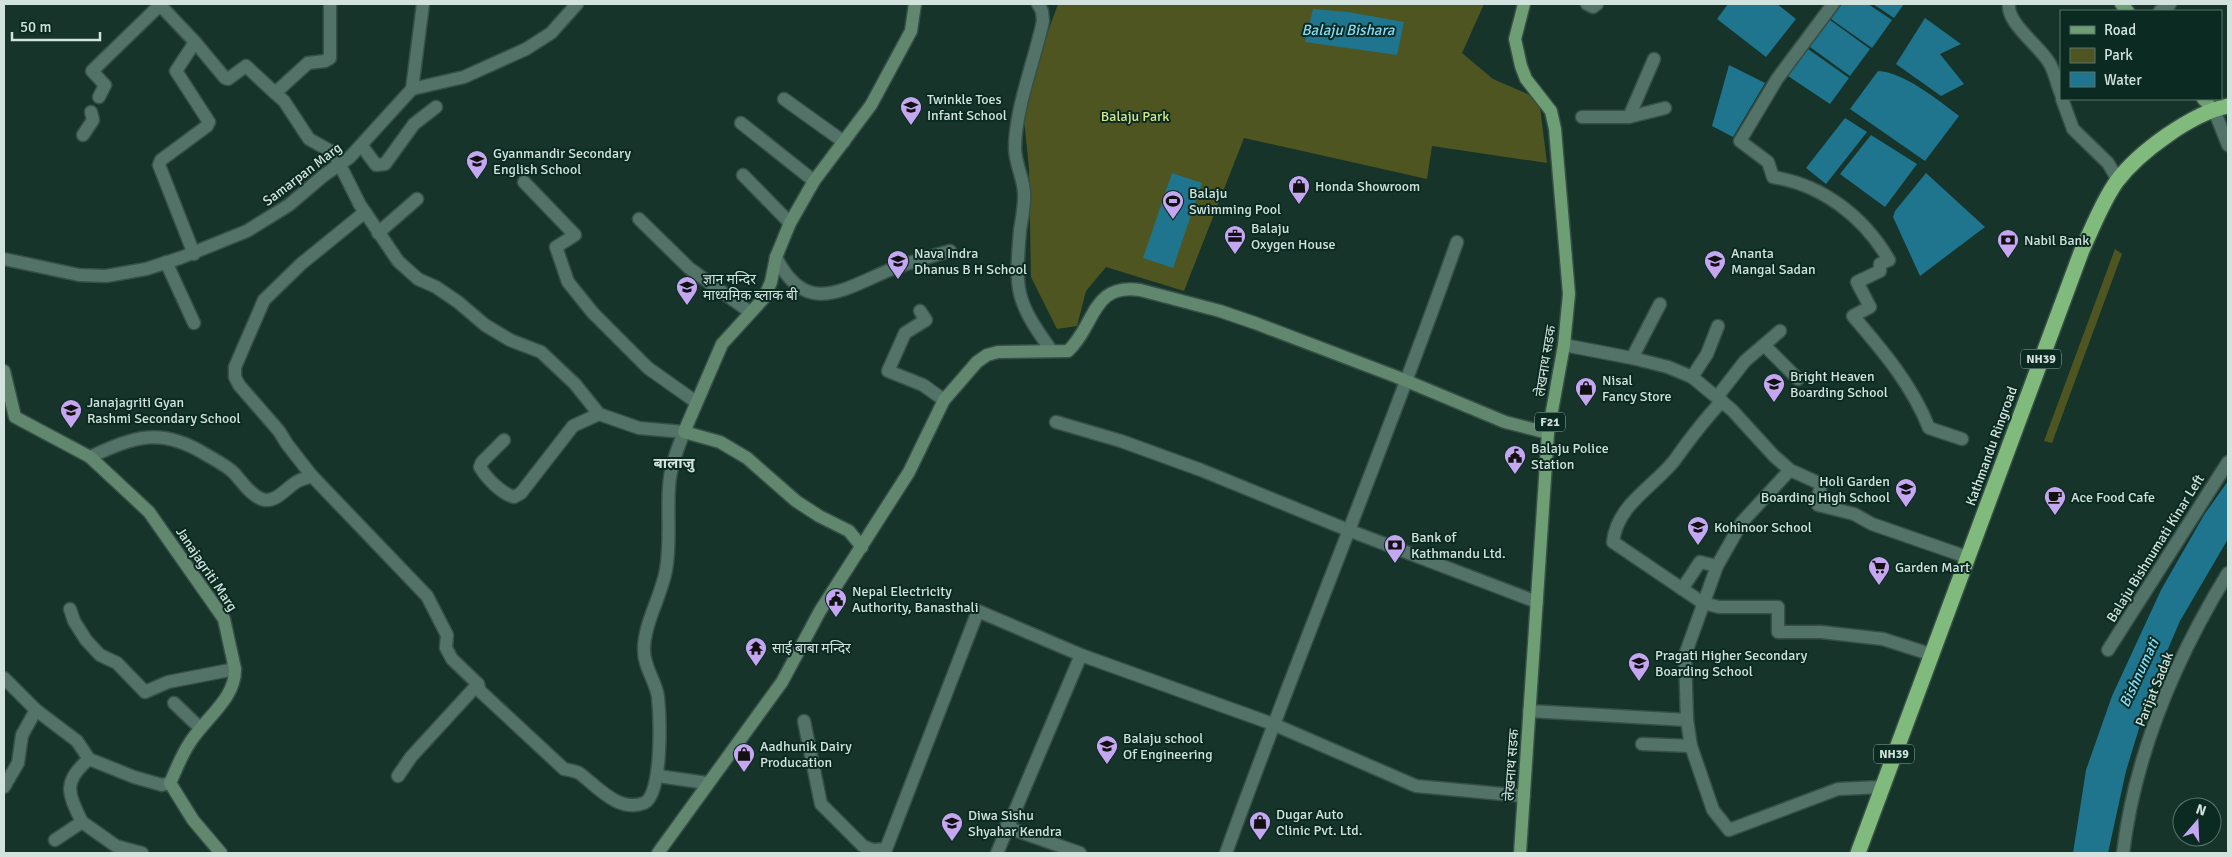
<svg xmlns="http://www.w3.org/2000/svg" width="2232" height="857" font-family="Signika,'Noto Sans Devanagari',sans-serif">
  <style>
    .green { fill: #4e5521 }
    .water { fill: #1f748e }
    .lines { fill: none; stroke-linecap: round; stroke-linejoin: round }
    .street-casing { stroke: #365047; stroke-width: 15 }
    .secondary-casing { stroke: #365047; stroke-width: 15 }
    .primary-casing { stroke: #365047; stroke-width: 15 }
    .highway-casing { stroke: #365047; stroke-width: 18 }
    .street { stroke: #547368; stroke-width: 12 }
    .secondary { stroke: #61886e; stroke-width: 12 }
    .primary { stroke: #6e9e74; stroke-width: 12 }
    .highway { stroke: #80ba7c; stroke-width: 15 }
    .labels { text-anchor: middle; stroke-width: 4; stroke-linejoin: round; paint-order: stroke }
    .shield { fill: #0b2a21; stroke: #96aca4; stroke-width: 1 }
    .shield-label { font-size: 12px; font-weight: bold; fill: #d1e3dc }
    .poi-label { font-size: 14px; fill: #d1e3dc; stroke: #0b2a21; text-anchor: start }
    .park-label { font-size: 14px; fill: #d7e68a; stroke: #0b2a21 }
    .street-label { font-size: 14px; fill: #d1e3dc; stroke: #0b2a21 }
    .water-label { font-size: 15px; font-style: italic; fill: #85dbfa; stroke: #0b2a21 }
    .neighbourhood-label { font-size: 15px; font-weight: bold; fill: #d1e3dc; stroke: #0b2a21 }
  </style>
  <rect width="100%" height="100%" fill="#16342a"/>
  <g class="green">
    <path d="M1058,4H1484L1462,53L1493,79L1539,99L1547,163L1432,146L1427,179L1244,138L1184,291L1106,267L1086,291L1077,326L1057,329L1031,277L1029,168L1024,120L1033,73Z"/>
    <path d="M2115,249L2122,254L2052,443L2044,441Z"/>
  </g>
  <g class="water">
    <path d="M1728,4H1777L1796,19L1766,57L1717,19Z"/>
    <path d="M1842,4H1868L1892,20L1872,48L1831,19Z"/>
    <path d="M1873,4H1904L1894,18Z"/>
    <path d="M1313,9L1348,12L1404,22L1397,55L1305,42Z"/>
    <path d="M1925,18L1961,44L1940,54L1964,84L1941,96L1896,64Z"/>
    <path d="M1830,20L1870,49L1850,76L1810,47Z"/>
    <path d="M1808,49L1849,78L1830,104L1788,76Z"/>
    <path d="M1729,65L1765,83L1733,137L1712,126Z"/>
    <path d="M1878,71C1904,72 1938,100 1959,116L1925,161L1850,109Z"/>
    <path d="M1845,118L1867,132L1826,184L1806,168Z"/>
    <path d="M1871,135L1917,164L1885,207L1840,174Z"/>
    <path d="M1172,173L1202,183L1173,268L1143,258Z"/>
    <path d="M1926,173L1985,227L1920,276L1893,217L1895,211Z"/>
    <path d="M2228,481V539L2180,621L2152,686L2126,771L2108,853H2073L2086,770L2112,696L2161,590L2204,515Z"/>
  </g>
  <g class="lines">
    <g class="street-casing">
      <g id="street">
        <path d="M330,4V58L325,61L308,63L275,93L284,101L309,139L334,153L360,205L365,212L398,261L418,279L436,287L458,302L485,325L510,340L541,352L575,384L599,414L639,428L684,432C677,450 670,468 669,487C667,515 671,542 666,570C661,597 644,623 644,650C644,668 656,681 658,697C660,716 663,795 644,803C618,813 597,786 579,773C575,771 569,770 564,769L480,691L478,684L452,659L446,648L447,635L427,596L312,476L287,444L279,431L239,385L235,377V367L264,300L301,264L365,212"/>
        <path d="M1038,4L1042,11L1043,21C1035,59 1015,109 1015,148C1015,163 1023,177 1024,192C1025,204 1022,218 1020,230C1015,291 1015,300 1051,350"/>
        <path d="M1587,4L1593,7L1597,4"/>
        <path d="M1833,4L1777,79L1740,141L1768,162L1773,177C1823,185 1864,217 1889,260L1880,264V271L1857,282L1870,307L1853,316C1883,351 1912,385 1929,428L1962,439"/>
        <path d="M2009,4C2006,23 2041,47 2050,64C2055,73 2057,85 2061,94"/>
        <path d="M160,5L195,42L176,71L209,122L207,126L161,160L159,165L194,254"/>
        <path d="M2160,11L2170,4"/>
        <path d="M195,42L225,78L228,79L246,66L275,93"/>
        <path d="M412,89L423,4"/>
        <path d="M99,97L105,85L92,71L161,4"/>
        <path d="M784,99L844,142"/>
        <path d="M2062,99L2073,129L2108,163L2118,180"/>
        <path d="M2214,110L2228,145"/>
        <path d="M1582,117H1629L1654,59"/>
        <path d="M1629,117L1665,108"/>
        <path d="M741,123L814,181"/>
        <path d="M83,135L93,120L91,112"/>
        <path d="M362,146L376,165L385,164L414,124L436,107"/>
        <path d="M743,175L790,223"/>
        <path d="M524,182L575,235L556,247L568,282L593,313L648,368L696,402"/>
        <path d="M639,219L689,268L750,312"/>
        <path d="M378,233L417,199"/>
        <path d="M776,257C806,319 845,288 892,269C911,262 931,256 950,251"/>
        <path d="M4,259L79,275L106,276L146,269L180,258L247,231L289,205L323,176L350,157L412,89L464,77L526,49L551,33L577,4"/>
        <path d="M166,262L194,323"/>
        <path d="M920,311L926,320L905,333L888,371L923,385L944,400"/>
        <path d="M1564,345L1632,358L1660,304"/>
        <path d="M1765,346L1798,379"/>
        <path d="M1632,358L1668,367L1692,377L1707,354L1718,326"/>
        <path d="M1692,377L1732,410L1774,456L1790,470L1821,484L1817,503L1818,505L1854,514L1872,524L1967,557"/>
        <path d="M1717,397L1745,361L1780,331"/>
        <path d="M1722,401C1704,420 1689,440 1674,461C1652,488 1617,505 1613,542L1703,603L1719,607H1778V632H1821L1883,639L1933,655"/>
        <path d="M1056,422L1121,441L1201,470L1348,530L1537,602"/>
        <path d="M504,440L482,462L480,467C486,478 502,494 514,497L521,493L573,426L599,414"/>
        <path d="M90,457C135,436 161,427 205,454C215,460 226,465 234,473C242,482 253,498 265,500C278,501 287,487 298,481C302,479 307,478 312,476"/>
        <path d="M1717,566L1685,655L1687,720L1691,746L1713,810L1729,830L1838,789L1881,787"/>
        <path d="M1682,589L1700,562L1717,566L1742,522L1790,470"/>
        <path d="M70,609L74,621L86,640L100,655L117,663L145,692L168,682L235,669"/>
        <path d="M2108,650L2228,462"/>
        <path d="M4,678L36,710L77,741L89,759L134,777L162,785L170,783"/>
        <path d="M174,703L200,728"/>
        <path d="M1529,711L1687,720"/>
        <path d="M804,721L821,804L863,846L873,850L886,849L978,611L1081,655L1273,724L1416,786L1524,796"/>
        <path d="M1642,744L1691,746"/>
        <path d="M398,776L411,757L478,684"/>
        <path d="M658,776L707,783"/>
        <path d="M4,787L18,763L22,735L36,710"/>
        <path d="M82,822L116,846L142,853"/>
        <path d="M1006,827L1080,853"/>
        <path d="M55,840L82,822C68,793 62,782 89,759"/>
        <path d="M997,853L1081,655"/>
        <path d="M1226,853C1300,648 1385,447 1457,242"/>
        <path d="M2123,853C2135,753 2176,658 2228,573"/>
      </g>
    </g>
    <g class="secondary-casing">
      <g id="secondary">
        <path d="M4,371L15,417L90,457L149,512L224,619L235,669C236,699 203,720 189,744C181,756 176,770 170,783L193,820L221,853"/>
        <path d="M862,547L849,531L819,516L796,501L747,458L720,442L684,432L722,344L764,298L771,282L776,257L790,223L814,181L871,105L911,31L915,4"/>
        <path d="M658,853L782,682L820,611L909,472L944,400L977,362L987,355L998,352L1068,351C1096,325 1091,283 1140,290L1220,311L1255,323L1397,377L1505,422L1548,433"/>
      </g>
    </g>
    <g class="primary-casing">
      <g id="primary">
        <path d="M2121,4L2128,11"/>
        <path d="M2203,99L2214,110"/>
        <path d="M1520,853L1548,433L1564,345L1569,294L1555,129L1551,111L1526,79L1521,66L1515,39L1524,4"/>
      </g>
    </g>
    <g class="highway-casing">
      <path id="highway" d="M1858,853L2082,250C2093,227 2102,202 2117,181C2139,152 2192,113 2228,106"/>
    </g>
    <use href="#street" class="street"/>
    <use href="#secondary" class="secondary"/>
    <use href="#primary" class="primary"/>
    <use href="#highway" class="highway"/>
  </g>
  <defs>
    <g id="school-pin" transform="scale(1.125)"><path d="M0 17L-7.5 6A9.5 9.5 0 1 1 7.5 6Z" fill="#c5a7f1" stroke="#0b2a21"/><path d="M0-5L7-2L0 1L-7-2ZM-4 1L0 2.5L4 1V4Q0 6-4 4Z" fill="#111"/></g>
    <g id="shop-pin" transform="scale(1.125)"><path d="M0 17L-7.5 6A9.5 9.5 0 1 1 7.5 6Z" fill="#c5a7f1" stroke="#0b2a21"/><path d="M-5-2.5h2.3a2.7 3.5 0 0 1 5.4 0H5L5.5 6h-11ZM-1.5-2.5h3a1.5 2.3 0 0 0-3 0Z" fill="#111"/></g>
    <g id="stadium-pin" transform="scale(1.125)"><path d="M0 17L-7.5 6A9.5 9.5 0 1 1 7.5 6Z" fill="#c5a7f1" stroke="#0b2a21"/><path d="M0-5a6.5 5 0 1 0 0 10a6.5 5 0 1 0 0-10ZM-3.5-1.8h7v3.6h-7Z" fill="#111"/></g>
    <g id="office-pin" transform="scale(1.125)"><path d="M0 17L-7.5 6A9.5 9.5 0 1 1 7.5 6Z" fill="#c5a7f1" stroke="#0b2a21"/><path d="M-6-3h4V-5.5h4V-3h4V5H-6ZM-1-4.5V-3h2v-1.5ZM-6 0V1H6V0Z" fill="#111"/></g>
    <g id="bank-pin" transform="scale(1.125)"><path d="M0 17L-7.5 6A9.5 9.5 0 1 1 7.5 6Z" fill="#c5a7f1" stroke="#0b2a21"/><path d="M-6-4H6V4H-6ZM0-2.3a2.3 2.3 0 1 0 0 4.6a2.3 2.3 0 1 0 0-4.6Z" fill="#111"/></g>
    <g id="civic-pin" transform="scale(1.125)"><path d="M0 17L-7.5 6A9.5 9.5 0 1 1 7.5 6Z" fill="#c5a7f1" stroke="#0b2a21"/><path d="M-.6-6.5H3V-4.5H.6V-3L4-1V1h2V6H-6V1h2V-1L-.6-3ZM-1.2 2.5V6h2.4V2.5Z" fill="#111"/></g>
    <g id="cafe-pin" transform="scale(1.125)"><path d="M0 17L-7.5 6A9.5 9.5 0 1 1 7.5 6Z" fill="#c5a7f1" stroke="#0b2a21"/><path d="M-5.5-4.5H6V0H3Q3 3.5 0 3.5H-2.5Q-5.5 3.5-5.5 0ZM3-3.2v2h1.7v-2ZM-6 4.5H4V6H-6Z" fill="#111"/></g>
    <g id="supermarket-pin" transform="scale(1.125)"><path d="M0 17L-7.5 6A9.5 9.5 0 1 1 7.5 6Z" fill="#c5a7f1" stroke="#0b2a21"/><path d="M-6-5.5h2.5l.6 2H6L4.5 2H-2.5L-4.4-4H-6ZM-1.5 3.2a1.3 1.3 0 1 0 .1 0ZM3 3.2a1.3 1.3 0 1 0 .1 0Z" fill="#111"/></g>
    <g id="temple-pin" transform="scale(1.125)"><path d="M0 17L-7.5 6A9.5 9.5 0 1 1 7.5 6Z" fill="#c5a7f1" stroke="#0b2a21"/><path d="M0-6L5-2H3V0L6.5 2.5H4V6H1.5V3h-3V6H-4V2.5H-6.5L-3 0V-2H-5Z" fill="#111"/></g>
    <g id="university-pin" transform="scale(1.125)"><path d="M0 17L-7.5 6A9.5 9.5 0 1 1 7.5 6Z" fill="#c5a7f1" stroke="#0b2a21"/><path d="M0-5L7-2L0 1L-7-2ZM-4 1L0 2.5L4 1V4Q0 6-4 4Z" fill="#111"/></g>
  </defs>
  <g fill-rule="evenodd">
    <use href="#school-pin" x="911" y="107"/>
    <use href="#school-pin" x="477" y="161"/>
    <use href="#shop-pin" x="1299" y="186"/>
    <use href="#stadium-pin" x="1173" y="201"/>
    <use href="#office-pin" x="1235" y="236"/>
    <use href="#bank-pin" x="2008" y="240"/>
    <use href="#school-pin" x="898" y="261"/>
    <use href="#school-pin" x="1715" y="261"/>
    <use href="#school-pin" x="687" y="287"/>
    <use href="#school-pin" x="1774" y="384"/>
    <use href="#shop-pin" x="1586" y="388"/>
    <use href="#school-pin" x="71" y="410"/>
    <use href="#civic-pin" x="1515" y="456"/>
    <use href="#school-pin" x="1906" y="489"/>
    <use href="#cafe-pin" x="2055" y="497"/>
    <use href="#school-pin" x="1698" y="527"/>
    <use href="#bank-pin" x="1395" y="545"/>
    <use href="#supermarket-pin" x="1879" y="567"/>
    <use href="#civic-pin" x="836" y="599"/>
    <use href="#temple-pin" x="756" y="648"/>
    <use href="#school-pin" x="1639" y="663"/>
    <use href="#university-pin" x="1107" y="746"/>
    <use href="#shop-pin" x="744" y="754"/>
    <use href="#shop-pin" x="1260" y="822"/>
    <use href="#school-pin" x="952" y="823"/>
  </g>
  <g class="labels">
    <g class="shield">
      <rect x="2021" y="349.5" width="40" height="19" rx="4"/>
      <rect x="1535" y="412.5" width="30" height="19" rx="4"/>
      <rect x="1874" y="744.5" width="40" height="19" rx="4"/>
    </g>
    <g class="shield-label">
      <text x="2041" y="363">NH39</text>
      <text x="1550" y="426">F21</text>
      <text x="1894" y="758">NH39</text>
    </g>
    <g class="poi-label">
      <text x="927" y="104">Twinkle Toes<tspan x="927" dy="16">Infant School</tspan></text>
      <text x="493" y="158">Gyanmandir Secondary<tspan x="493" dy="16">English School</tspan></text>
      <text x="1315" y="191">Honda Showroom</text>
      <text x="1189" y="198">Balaju<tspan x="1189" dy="16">Swimming Pool</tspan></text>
      <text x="1251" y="233">Balaju<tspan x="1251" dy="16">Oxygen House</tspan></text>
      <text x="2024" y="245">Nabil Bank</text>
      <text x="914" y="258">Nava Indra<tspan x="914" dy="16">Dhanus B H School</tspan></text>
      <text x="1731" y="258">Ananta<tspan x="1731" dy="16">Mangal Sadan</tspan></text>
      <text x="703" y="284">ज्ञान मन्दिर<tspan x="703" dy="16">माध्यमिक ब्लाक बी</tspan></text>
      <text x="1790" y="381">Bright Heaven<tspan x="1790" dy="16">Boarding School</tspan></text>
      <text x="1602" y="385">Nisal<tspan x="1602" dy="16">Fancy Store</tspan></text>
      <text x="87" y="407">Janajagriti Gyan<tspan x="87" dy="16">Rashmi Secondary School</tspan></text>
      <text x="1531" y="453">Balaju Police<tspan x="1531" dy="16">Station</tspan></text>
      <text x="1890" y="486" text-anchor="end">Holi Garden<tspan x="1890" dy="16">Boarding High School</tspan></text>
      <text x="2071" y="502">Ace Food Cafe</text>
      <text x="1714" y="532">Kohinoor School</text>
      <text x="1411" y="542">Bank of<tspan x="1411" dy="16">Kathmandu Ltd.</tspan></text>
      <text x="1895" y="572">Garden Mart</text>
      <text x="852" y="596">Nepal Electricity<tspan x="852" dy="16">Authority, Banasthali</tspan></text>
      <text x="772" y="653">साई बाबा मन्दिर</text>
      <text x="1655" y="660">Pragati Higher Secondary<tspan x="1655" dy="16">Boarding School</tspan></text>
      <text x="1123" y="743">Balaju school<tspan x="1123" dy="16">Of Engineering</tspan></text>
      <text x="760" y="751">Aadhunik Dairy<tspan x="760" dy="16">Producation</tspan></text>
      <text x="1276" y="819">Dugar Auto<tspan x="1276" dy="16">Clinic Pvt. Ltd.</tspan></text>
      <text x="968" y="820">Diwa Sishu<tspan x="968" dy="16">Shyahar Kendra</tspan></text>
    </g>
    <g class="park-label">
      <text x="1135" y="121">Balaju Park</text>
    </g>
    <g class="street-label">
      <text transform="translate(302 174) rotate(-37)" y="5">Samarpan Marg</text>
      <text transform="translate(1545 361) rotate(-81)" y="5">लेखनाथ सडक</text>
      <text transform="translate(1991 446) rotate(-70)" y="5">Kathmandu Ringroad</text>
      <text transform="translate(2155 548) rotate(-58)" y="5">Balaju Bishnumati Kinar Left</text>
      <text transform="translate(207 569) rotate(56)" y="5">Janajagriti Marg</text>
      <text transform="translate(2154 689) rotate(-68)" y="5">Parijat Sadak</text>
      <text transform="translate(1511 765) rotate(-86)" y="5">लेखनाथ सडक</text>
    </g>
    <g class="water-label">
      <text x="1348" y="35">Balaju Bishara</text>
      <text transform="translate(2139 673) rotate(-65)" y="5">Bishnumati</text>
    </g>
    <g class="neighbourhood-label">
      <text x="674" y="468">बालाजु</text>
    </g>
  </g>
  <rect width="2232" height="857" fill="none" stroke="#d1e3dc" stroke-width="10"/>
  <rect x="2060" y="10" width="162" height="90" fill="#0b2a21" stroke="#5a746c"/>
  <rect x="2070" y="26" width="25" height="8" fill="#6e9e74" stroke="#5a746c"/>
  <text x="2104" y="35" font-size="15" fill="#d1e3dc">Road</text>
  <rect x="2070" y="48" width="25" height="15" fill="#4e5521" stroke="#5a746c"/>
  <text x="2104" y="60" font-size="15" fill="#d1e3dc">Park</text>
  <rect x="2070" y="72" width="25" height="15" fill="#1f748e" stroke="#5a746c"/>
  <text x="2104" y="85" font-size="15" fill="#d1e3dc">Water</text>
  <g transform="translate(2197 822) rotate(19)"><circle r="24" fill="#0b2a21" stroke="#5a746c"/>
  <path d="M0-4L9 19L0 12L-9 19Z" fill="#c5a7f1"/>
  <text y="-8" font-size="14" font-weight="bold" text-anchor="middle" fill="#d1e3dc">N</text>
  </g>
  <path d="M12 32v8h88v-8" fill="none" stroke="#d1e3dc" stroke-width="2.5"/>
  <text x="20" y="32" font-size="15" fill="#d1e3dc" stroke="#0b2a21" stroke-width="4" paint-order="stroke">50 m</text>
</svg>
